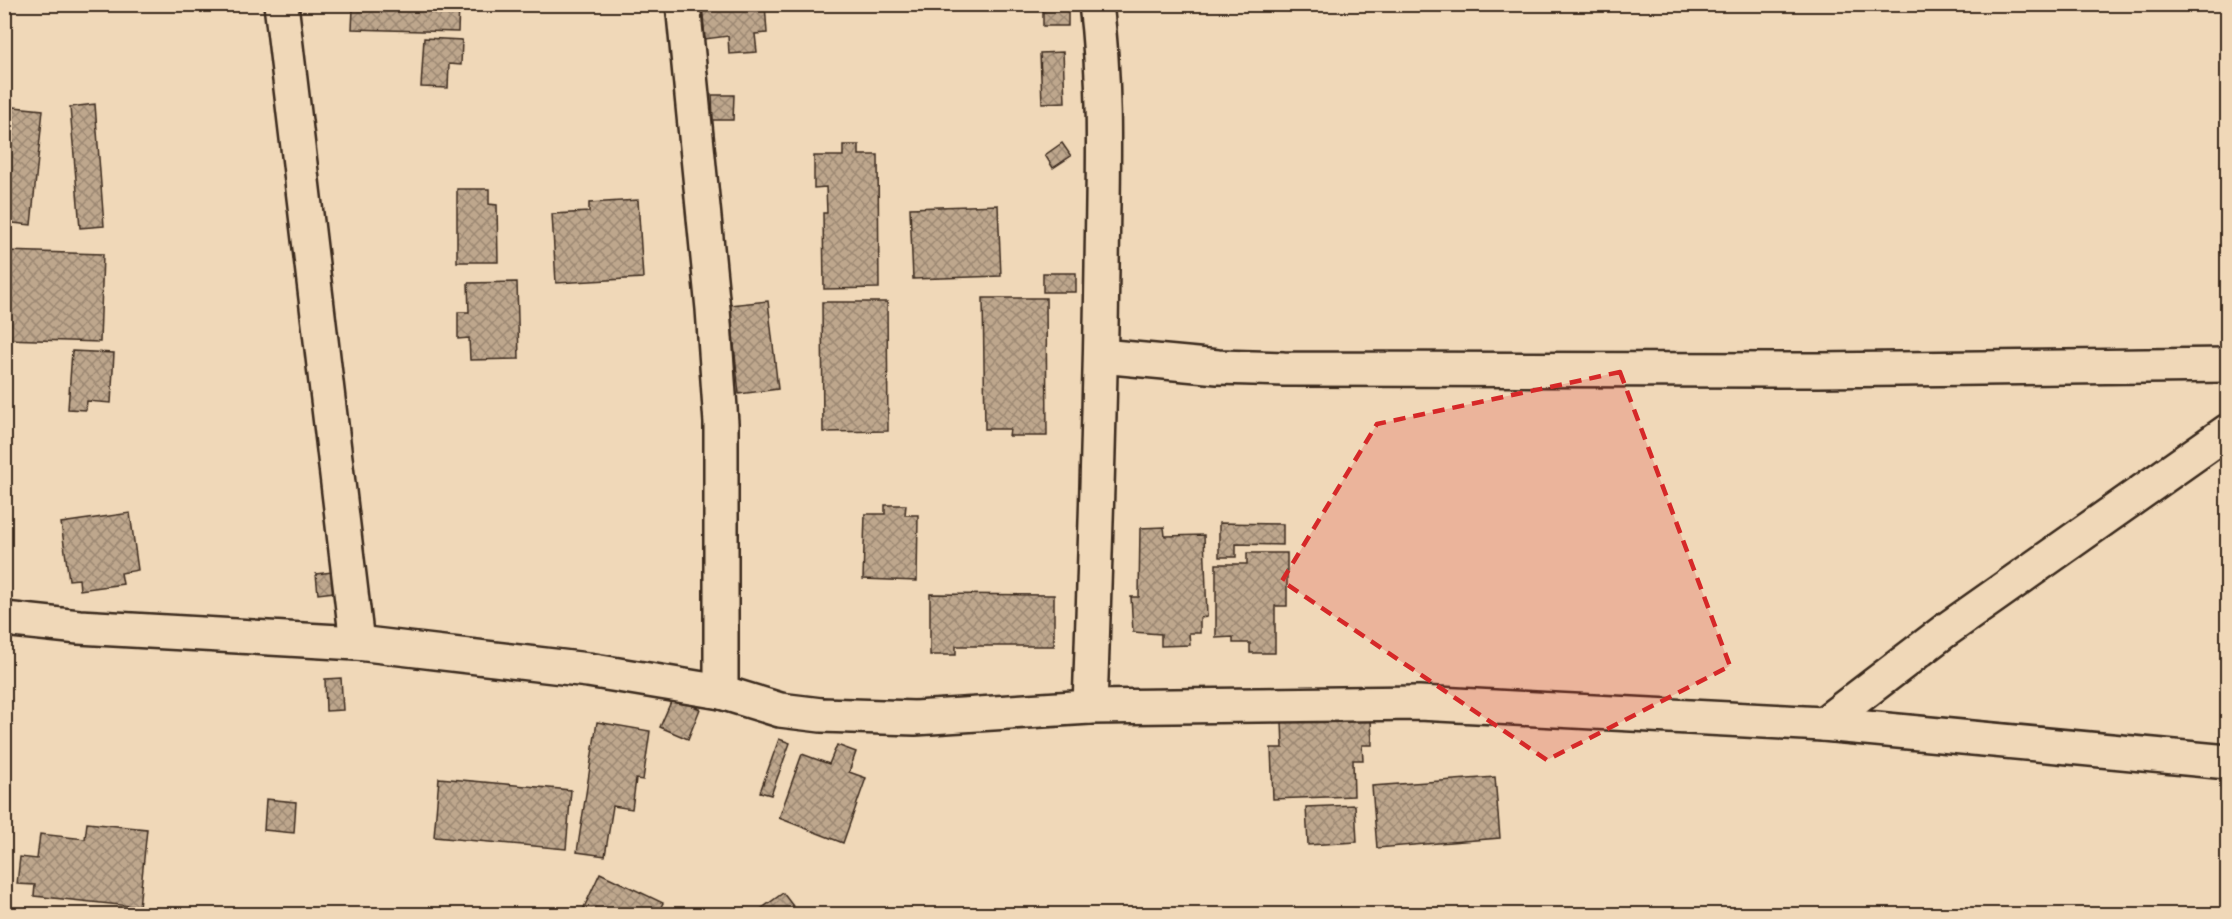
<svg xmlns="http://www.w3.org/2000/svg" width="2232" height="919" font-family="'Shantell Sans',sans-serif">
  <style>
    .building { fill: url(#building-cross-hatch); stroke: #3b2a1e; stroke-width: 1.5 }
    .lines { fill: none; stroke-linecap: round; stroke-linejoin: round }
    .street-casing { stroke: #3b2a1e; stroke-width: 38 }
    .street { stroke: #f0d8b8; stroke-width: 33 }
    .marked { fill: #d62828; fill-opacity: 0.2; stroke: #d62828; stroke-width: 4.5; stroke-dasharray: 12 8; stroke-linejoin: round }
  </style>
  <defs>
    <pattern id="building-cross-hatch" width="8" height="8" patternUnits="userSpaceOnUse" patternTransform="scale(1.5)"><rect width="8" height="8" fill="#bea78d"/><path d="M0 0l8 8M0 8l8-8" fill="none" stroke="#9c8873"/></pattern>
  </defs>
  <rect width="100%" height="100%" fill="#f0d8b8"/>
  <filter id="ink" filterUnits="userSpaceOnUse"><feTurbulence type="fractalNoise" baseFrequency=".0167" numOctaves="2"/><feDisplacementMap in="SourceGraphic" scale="12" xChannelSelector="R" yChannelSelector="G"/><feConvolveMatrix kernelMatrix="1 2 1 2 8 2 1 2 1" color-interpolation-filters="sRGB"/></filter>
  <g filter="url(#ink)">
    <g class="building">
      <path d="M342,4H459L458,32L352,29L353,9H342Z"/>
      <path d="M702,4H765L767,33L755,34L757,52L729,54L728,36L705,39Z"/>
      <rect x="1043" y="4" width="25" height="22"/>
      <path d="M424,38L462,40L461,65L449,64L448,88L421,87Z"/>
      <path d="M1063,52L1065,102L1042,103L1040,53Z"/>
      <path d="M712,95H734L733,120H713Z"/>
      <path d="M95,104L104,226L80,228L70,107Z"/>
      <path d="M4,106L43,110L31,225L4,222Z"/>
      <path d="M1062,143L1071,156L1053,168L1045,155Z"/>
      <path d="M843,145H859V155H878L879,288L824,289L823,213H827L826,187L814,188V156H843Z"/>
      <path d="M457,189H489V204L497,205L498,262H457Z"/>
      <path d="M638,200L643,278L556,283L552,214L589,212V203Z"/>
      <path d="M998,205L1001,276L913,279L910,208Z"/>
      <path d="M4,251L103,254L100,342L4,339Z"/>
      <rect x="1043" y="273" width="33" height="19"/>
      <path d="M517,282L519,359L470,360L469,338L458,339V312H469L468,283Z"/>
      <path d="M983,298H1046L1047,436H1009L1010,429H985Z"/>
      <path d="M768,301L778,389L739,394L730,305Z"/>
      <path d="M822,302H887L888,431L823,432Z"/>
      <path d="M72,351L114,353L111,403L87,401L86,410L68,409Z"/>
      <path d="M885,505H906L905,515H918L917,581L863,579L865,514H885Z"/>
      <path d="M130,513L138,570L121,573L123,584L80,590L79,579L69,580L61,523Z"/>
      <path d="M1219,523L1283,524V545L1236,544V557H1219Z"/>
      <path d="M1164,527L1165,536L1204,535L1207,617L1200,618V633H1189L1190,645L1161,646V634L1133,632L1131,597H1139L1140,528Z"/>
      <path d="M1247,553H1287V606H1275V653H1250V643H1233V637L1216,638V564H1247Z"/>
      <path d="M332,572L334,592L318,594L316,574Z"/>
      <path d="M930,594L1054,595V646H956V655H930Z"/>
      <path d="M341,678L343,710L326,711L325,679Z"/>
      <path d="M673,697L700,709L688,739L660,727Z"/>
      <path d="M1371,719L1372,745H1362L1363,760H1353L1354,796L1273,799L1271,748H1283L1282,722Z"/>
      <path d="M597,722L650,731L643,780L636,779L632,809L613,806L605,856L577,852Z"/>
      <path d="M779,739L790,743L771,795L760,792Z"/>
      <path d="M837,745L856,752L849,772L866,778L843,843L779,818L802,754L829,764Z"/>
      <path d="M1495,777L1500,838L1377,848L1372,786Z"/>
      <path d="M439,778L571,790L566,849L434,837Z"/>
      <path d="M266,799L296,802L294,833L264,830Z"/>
      <path d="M1355,805L1357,842L1308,845L1306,807Z"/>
      <path d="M87,823L147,829L139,907L34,896L35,885L17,884L20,857L37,859L40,834L85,839Z"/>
      <path d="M600,873L663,903L657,914H581Z"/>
      <path d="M783,893L799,914H754Z"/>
    </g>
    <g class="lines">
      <g class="street-casing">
        <g id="street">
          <path d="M281,4L357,643"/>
          <path d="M683,4L713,309L721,423V692"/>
          <path d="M1101,356L1218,367L1284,369L1819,370L2228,365"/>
          <path d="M4,619L79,627L357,643L588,670L721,692L780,710L821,715L915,718L1090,707L1419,703L1823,724L2228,762"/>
          <path d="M1090,707C1095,561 1100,414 1102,267C1103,180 1107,91 1096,4"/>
          <path d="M1823,724L1946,630L2228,431"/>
        </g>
      </g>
      <use href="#street" class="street"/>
    </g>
  </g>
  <path class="marked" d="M1620,372L1730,666L1547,760L1282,581L1377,424Z"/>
  <rect width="2232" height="919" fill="none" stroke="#f0d8b8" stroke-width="24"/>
  <rect x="12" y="12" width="2208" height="895" fill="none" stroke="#3b2a1e" stroke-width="2" filter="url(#ink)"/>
</svg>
